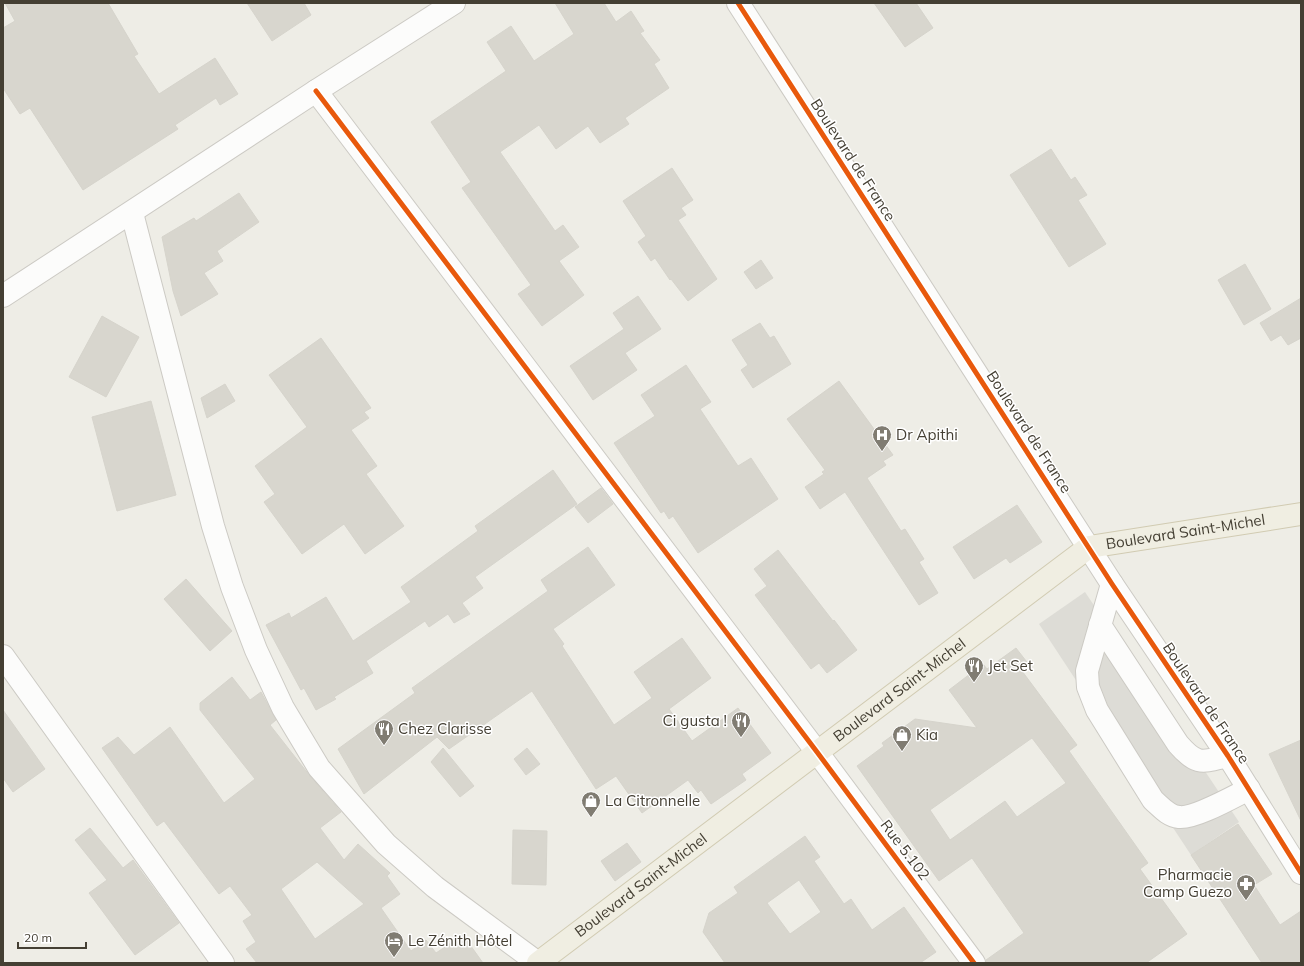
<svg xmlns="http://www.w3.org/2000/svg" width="1304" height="966" font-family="Mulish,sans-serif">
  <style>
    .parking { fill: #dddcd6 }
    .building { fill: #d8d6ce; stroke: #d6d4cc; fill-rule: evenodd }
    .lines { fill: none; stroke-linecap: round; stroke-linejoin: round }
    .minor-casing { stroke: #cccac4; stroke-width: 24 }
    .major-casing { stroke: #d1cbb2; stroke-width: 24 }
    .minor { stroke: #fcfcfb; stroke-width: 22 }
    .major { stroke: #f0eee2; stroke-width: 22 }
    .cycleway-casing { stroke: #fff; stroke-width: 8 }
    .cycleway { stroke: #e8590c; stroke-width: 5 }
    .labels { text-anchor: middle; stroke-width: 3; stroke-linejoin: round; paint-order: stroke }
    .street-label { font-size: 15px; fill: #443f33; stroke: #fff }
    .poi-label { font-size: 15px; fill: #443f33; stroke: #fff; text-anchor: start }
  </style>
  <rect width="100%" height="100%" fill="#eeede6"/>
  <path class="parking" d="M1085,592L1239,822L1191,855L1039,624Z"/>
  <g class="building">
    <path d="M5,3H108L138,54L134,56L159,94L215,58L238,94L220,105L216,98L175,125L178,129L83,190L30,108L20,114L3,88V28L15,21Z"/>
    <path d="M247,3H304L311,15L272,41Z"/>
    <path d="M555,3H604L616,22L631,11L644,31L640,33L660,60L654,64L669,88L625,118L629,124L600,143L588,126L556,149L539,125L500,152L555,231L563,225L579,247L559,261L584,295L542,326L518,294L531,285L462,188L471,182L431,122L506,71L487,42L511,26L534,61L574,34Z"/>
    <path d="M874,3H916L933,28L905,47Z"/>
    <path d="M1051,149L1071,180L1075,177L1087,195L1078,200L1106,244L1069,267L1010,175Z"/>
    <path d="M672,168L693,200L681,208L686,215L678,220L717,279L688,301L671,279L670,280L655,258L651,261L638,242L646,236L623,201Z"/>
    <path d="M239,193L259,222L217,251L223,261L204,273L218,294L181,316L173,291L162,237L194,218L196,221Z"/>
    <path d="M761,260L773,278L756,289L744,272Z"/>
    <path d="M1245,264L1271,309L1244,325L1218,280Z"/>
    <path d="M638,296L661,329L625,353L637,370L593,400L570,366L624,329L613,313Z"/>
    <path d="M1301,298V338L1288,345L1281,335L1271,341L1260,323Z"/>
    <path d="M102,316L139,337L106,397L69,377Z"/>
    <path d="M760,323L770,338L774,336L791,364L753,388L741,370L748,365L732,340Z"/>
    <path d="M321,338L371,408L364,412L369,418L351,430L377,466L366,474L404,526L365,554L344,524L302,554L264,502L275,494L255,466L307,427L269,375Z"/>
    <path d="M686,365L711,402L700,409L738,466L751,458L778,499L698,553L673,516L669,519L664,511L661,513L614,443L655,416L641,395Z"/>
    <path d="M839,381L893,455L883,461L886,465L867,478L901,531L905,529L924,559L919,562L938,593L919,605L845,492L820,509L805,487L824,474L822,472L825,470L787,419Z"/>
    <path d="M225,384L235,401L207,418L201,398Z"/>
    <path d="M151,401L176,495L117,511L92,417Z"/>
    <path d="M553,470L577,504L475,577L483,588L462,603L470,614L454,623L448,614L429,627L425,621L366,661L373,673L334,697L336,699L316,710L304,688L301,690L266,625L289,613L291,618L326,597L353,641L411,602L401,587L478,531L475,526Z"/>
    <path d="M601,488L613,504L588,523L575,507Z"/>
    <path d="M1017,505L1042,542L1010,563L1006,558L974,579L953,547Z"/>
    <path d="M588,547L615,585L553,629L564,644L562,646L614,725L652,698L634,672L682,638L711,678L669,709L692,741L738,708L771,753L742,774L746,780L711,804L701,790L698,793L688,780L642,813L616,776L596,789L532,691L449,749L437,737L364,794L338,749L415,693L412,688L548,591L541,580Z"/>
    <path d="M778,550L833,621L834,620L857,650L827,673L819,663L811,669L755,595L767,586L754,569Z"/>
    <path d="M186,579L232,631L210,651L164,599Z"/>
    <path d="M1016,648L1030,666L1022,671L1077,745L1069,751L1148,863L1140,869L1187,934L1146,963H986V960L1024,933L972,858L939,881L857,766L884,746L882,743L915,719L977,728L949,690L983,664L987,669ZM1032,738L1066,783L1017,817L1005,801L950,840L930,810Z"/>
    <path d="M232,677L250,700L261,692L276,720L270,725L310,776L341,812L320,828L344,860L358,844L390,873L387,876L400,894L381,908L411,951L426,940L436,953L463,935L483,963H257L246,949L256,942L243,921L252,915L230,886L219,894L164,821L157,826L102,748L118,737L134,755L170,727L224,803L255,779L200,710V703ZM317,862L364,904L315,939L281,889Z"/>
    <path d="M3,710L45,769L13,792L3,778Z"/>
    <path d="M1301,740V821L1269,754Z"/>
    <path d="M443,748L474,786L460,797L431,762Z"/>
    <path d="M527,748L540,764L526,775L514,759Z"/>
    <path d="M1238,824L1272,874L1254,885L1280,925L1301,911V963H1262L1191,855Z"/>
    <path d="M90,828L123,868L133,860L179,923L135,955L89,893L107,880L75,840Z"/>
    <path d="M513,830L547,831L546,885L512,884Z"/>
    <path d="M805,836L820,857L814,861L844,904L851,899L872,930L904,907L936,952L920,963H725L703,932L709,913L738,893L734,887ZM799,880L821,912L790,934L767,903Z"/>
    <path d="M627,843L641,862L615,881L601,861Z"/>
  </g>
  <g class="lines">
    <g class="minor-casing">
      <g id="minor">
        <path d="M738,3L1112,584L1228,756L1301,873"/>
        <path d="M316,91L817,752L974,963"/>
        <path d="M132,213L213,526L232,587L256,650L283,708L319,768L386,844L435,887L538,963"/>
        <path d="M3,296L316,91L454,3"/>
        <path d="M1112,584L1087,671L1088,687L1097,710L1153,800C1161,807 1168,816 1179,817C1194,819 1233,797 1249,789"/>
        <path d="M1100,625L1178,744C1197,766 1202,762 1228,756"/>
        <path d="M3,656L223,963"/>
      </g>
    </g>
    <g class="major-casing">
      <g id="major">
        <path id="s1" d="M538,963L1089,547L1301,514"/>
      </g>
    </g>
    <use href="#minor" class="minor"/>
    <use href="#major" class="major"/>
    <g class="cycleway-casing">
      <g id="cycleway">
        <path d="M738,3L1112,584L1228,756L1301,873"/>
        <path d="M316,91L817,752L974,963"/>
      </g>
    </g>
    <use href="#cycleway" class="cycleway"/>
  </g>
  <defs>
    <g id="hospital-pin" transform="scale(1)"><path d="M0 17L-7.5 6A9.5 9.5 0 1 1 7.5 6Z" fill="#807c72" stroke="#fff"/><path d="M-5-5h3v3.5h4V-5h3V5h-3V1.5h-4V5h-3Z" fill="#fff"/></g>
    <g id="restaurant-pin" transform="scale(1)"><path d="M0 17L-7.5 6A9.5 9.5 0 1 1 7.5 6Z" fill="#807c72" stroke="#fff"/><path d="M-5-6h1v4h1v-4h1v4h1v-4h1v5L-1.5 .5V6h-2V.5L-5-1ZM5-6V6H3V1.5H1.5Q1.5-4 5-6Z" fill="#fff"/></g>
    <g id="shop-pin" transform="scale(1)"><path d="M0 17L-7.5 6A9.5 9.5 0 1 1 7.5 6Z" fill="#807c72" stroke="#fff"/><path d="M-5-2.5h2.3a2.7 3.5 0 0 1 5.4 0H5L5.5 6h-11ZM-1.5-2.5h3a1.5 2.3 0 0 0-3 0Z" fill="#fff"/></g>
    <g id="pharmacy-pin" transform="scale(1)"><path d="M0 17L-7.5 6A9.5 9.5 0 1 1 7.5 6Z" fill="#807c72" stroke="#fff"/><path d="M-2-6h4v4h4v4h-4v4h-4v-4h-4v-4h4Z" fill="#fff"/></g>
    <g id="hotel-pin" transform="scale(1)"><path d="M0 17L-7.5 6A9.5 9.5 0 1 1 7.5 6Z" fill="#807c72" stroke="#fff"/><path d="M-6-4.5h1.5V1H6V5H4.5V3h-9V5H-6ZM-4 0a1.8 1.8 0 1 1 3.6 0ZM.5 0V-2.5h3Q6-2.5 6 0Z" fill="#fff"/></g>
  </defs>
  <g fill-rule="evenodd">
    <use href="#hospital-pin" x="882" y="435"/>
    <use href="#restaurant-pin" x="974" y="666"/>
    <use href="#restaurant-pin" x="741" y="721"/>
    <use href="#restaurant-pin" x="384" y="729"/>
    <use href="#shop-pin" x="902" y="735"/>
    <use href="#shop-pin" x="591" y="801"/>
    <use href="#pharmacy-pin" x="1246" y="884"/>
    <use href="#hotel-pin" x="394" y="941"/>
  </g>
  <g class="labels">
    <g class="street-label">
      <text transform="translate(853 160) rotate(57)" y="5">Boulevard de France</text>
      <text transform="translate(1029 432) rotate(57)" y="5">Boulevard de France</text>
      <text dy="5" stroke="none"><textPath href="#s1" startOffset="788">Boulevard Saint-Michel</textPath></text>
      <text dy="5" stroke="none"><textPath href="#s1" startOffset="453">Boulevard Saint-Michel</textPath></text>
      <text transform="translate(1206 703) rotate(56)" y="5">Boulevard de France</text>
      <text transform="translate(905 850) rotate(53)" y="5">Rue 5.102</text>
      <text dy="5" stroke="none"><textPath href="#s1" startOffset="129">Boulevard Saint-Michel</textPath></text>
    </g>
    <g class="poi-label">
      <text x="896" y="440">Dr Apithi</text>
      <text x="988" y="671">Jet Set</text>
      <text x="727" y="726" text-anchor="end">Ci gusta !</text>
      <text x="398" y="734">Chez Clarisse</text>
      <text x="916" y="740">Kia</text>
      <text x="605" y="806">La Citronnelle</text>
      <text x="1232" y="880" text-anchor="end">Pharmacie<tspan x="1232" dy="17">Camp Guezo</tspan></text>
      <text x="408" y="946">Le Zénith Hôtel</text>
    </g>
  </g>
  <rect width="1304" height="966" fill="none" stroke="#443f33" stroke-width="8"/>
  <path d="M18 942v6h68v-6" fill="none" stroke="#443f33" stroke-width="2"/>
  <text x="24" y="942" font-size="12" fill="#443f33" stroke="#ffffff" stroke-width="3" paint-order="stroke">20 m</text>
</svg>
